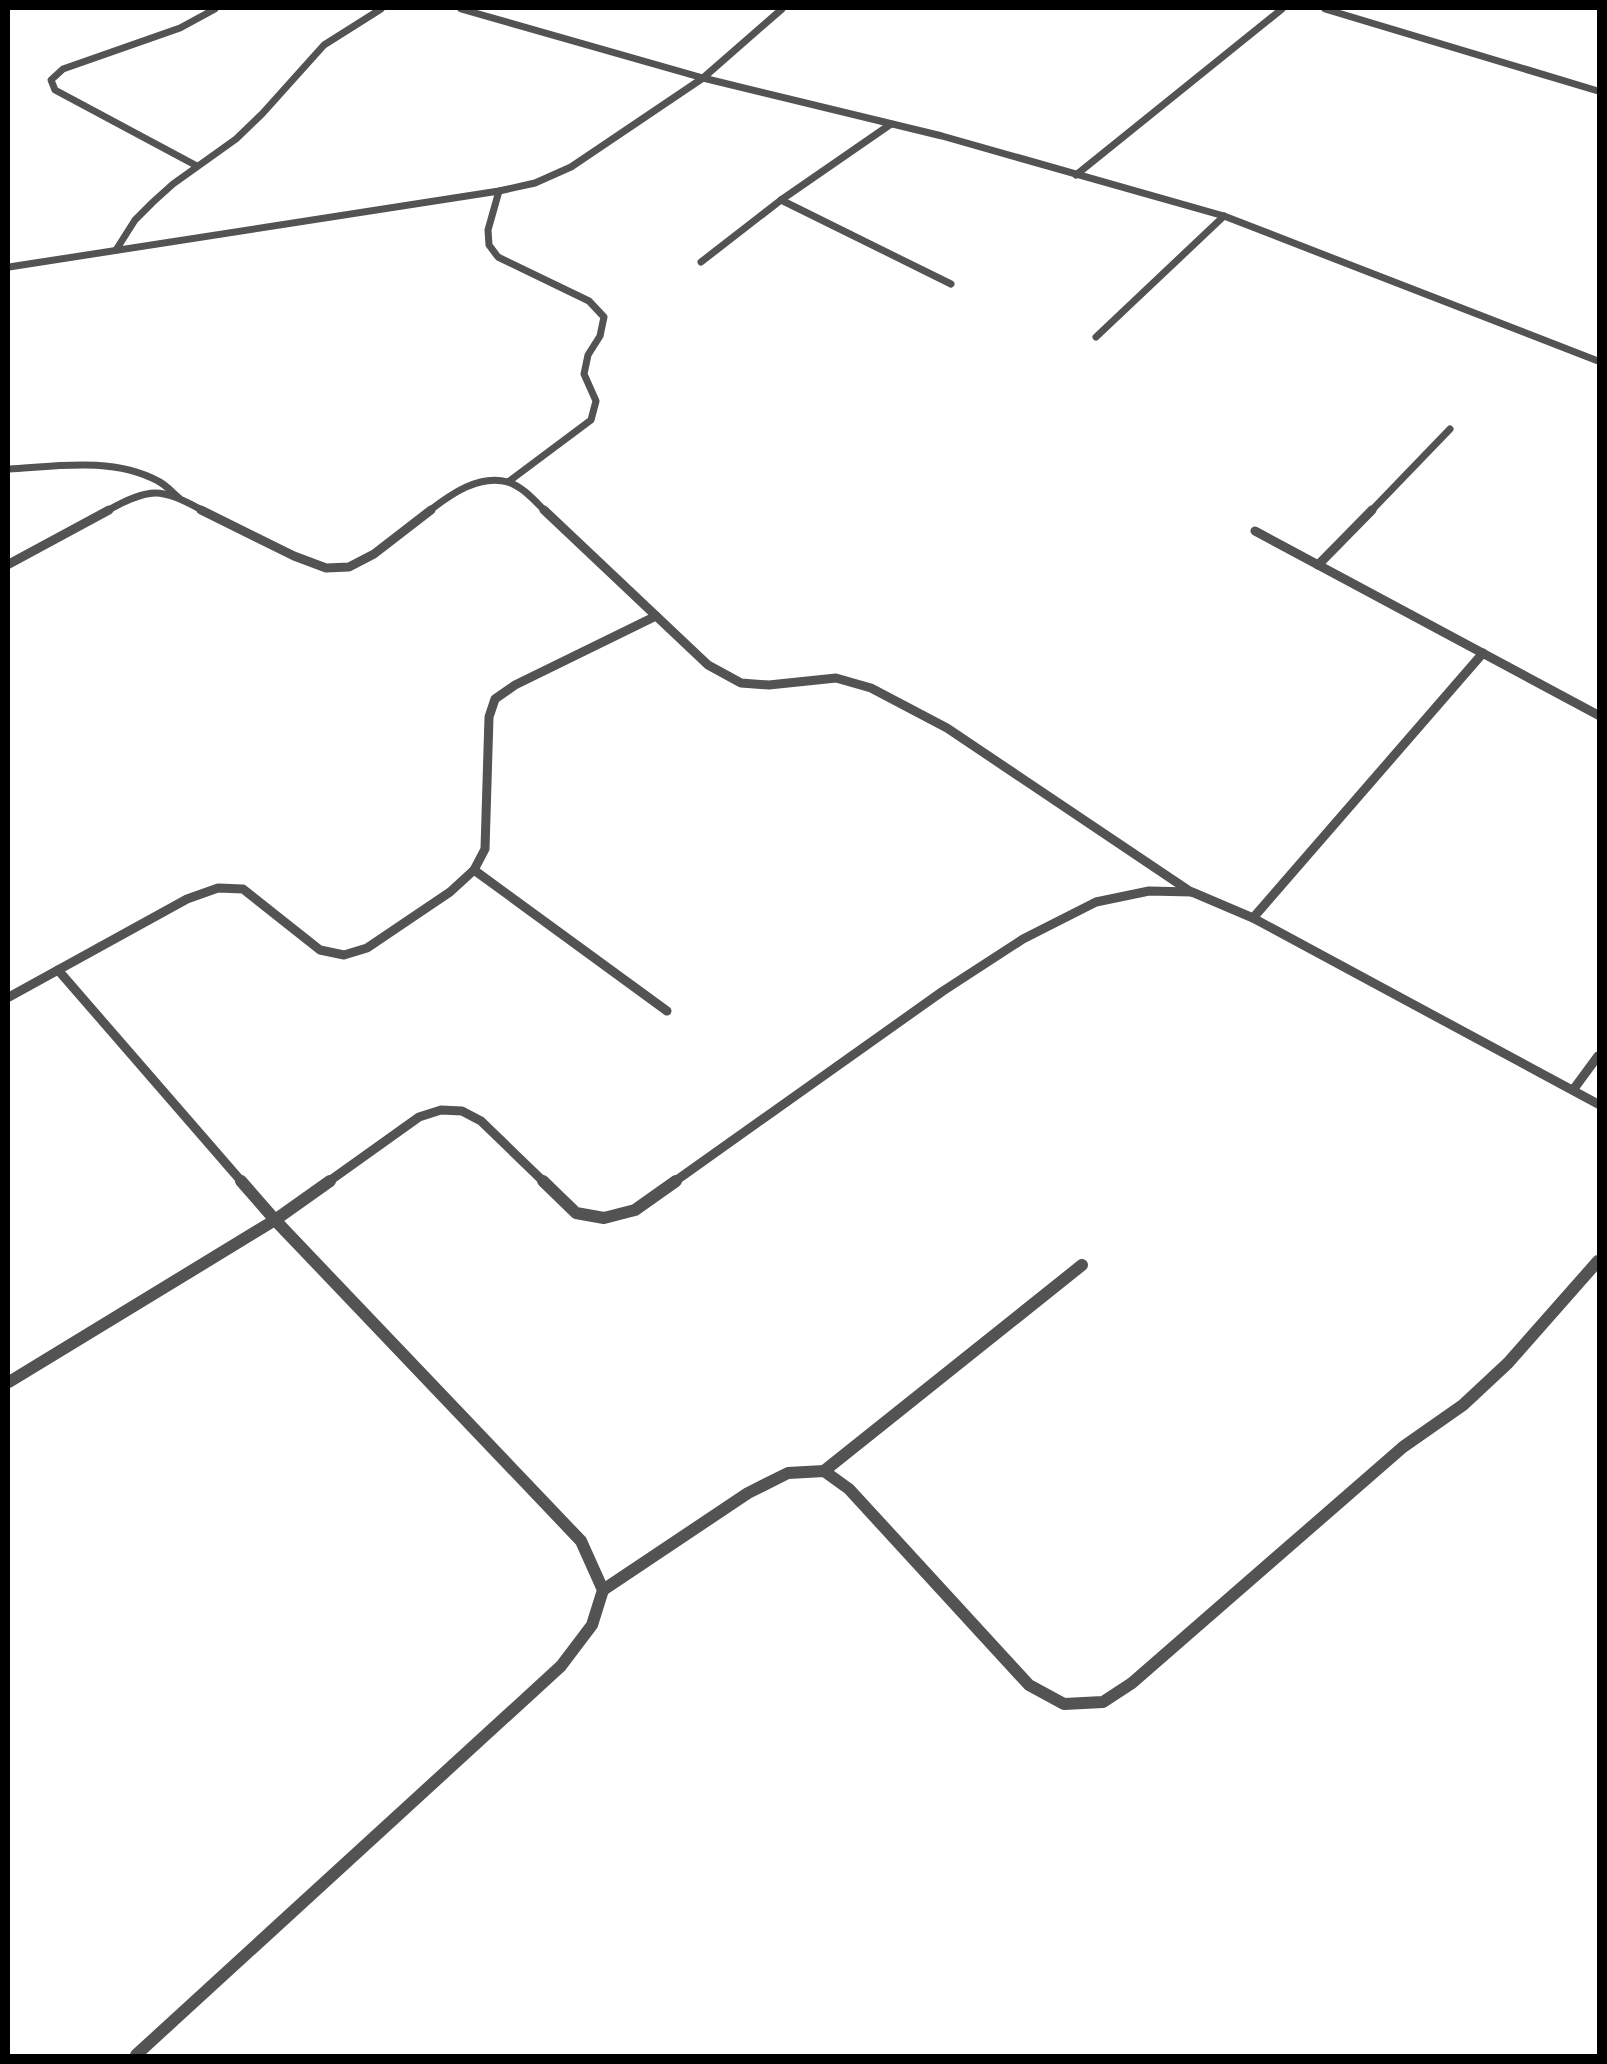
<svg xmlns="http://www.w3.org/2000/svg" width="1607" height="2064" font-family="'Archivo Narrow',sans-serif">
  <style>
    .lines { fill: none; stroke-linecap: round; stroke-linejoin: round }
    .service { stroke: #535353; stroke-width: 7 }
    .minor-far2 { stroke: #535353; stroke-width: 7 }
    .minor-far1 { stroke: #535353; stroke-width: 9 }
    .minor { stroke: #535353; stroke-width: 12 }
  </style>
  <rect width="100%" height="100%" fill="#fff"/>
  <g class="lines">
    <path class="service" d="M1096,337L1224,216"/>
    <g class="minor-far2">
      <path d="M461,9L703,78L942,136L1224,216L1598,361"/>
      <path d="M1325,9L1598,91"/>
      <path d="M197,166L55,90L51,80L63,69L180,28L215,9"/>
      <path d="M1076,175L1282,9"/>
      <path d="M499,191L488,230L489,245L498,257L589,301L604,317L600,336L588,355L584,374L596,401L591,420L508,482"/>
      <path d="M781,200L951,284"/>
      <path d="M116,250L135,220L153,202L173,184L236,139L262,114L324,45L381,9"/>
      <path d="M701,262L781,200L891,124"/>
      <path d="M9,267L499,191L535,183L571,167L703,78L782,9"/>
      <path d="M9,469C58,466 113,457 158,481C166,485 172,492 179,498"/>
      <path d="M107,511C119,504 141,493 155,493C172,493 190,504 204,511"/>
      <path d="M429,511C451,494 479,474 508,482C522,486 535,501 545,511"/>
      <path d="M1371,511L1450,429"/>
    </g>
    <g class="minor-far1">
      <path d="M201,510L294,556L326,568L349,567L374,554L431,510"/>
      <path d="M544,510L708,665L741,683L769,685L836,678L871,688L947,728L1191,892"/>
      <path d="M1255,531L1598,715"/>
      <path d="M9,564L109,510"/>
      <path d="M1318,565L1372,510"/>
      <path d="M474,870L667,1011"/>
      <path d="M1253,918L1483,653"/>
      <path d="M58,970L242,1182"/>
      <path d="M9,997L187,899L218,888L243,889L320,950L344,955L367,948L450,892L474,870L485,849L489,717L495,699L515,685L656,616"/>
      <path d="M1573,1090L1598,1056"/>
      <path d="M328,1182L419,1117L441,1110L462,1111L481,1121L544,1182"/>
      <path d="M674,1182L943,991L1023,939L1096,902L1149,891L1192,892L1253,918L1598,1104"/>
    </g>
    <g class="minor">
      <path d="M543,1181L576,1213L604,1218L635,1210L676,1181"/>
      <path d="M9,1382L275,1220L330,1181"/>
      <path d="M824,1471L1082,1265"/>
      <path d="M603,1590L748,1493L788,1473L824,1471L849,1489L1029,1685L1064,1704L1103,1702L1132,1683L1403,1447L1463,1405L1508,1363L1598,1261"/>
      <path d="M136,2055L561,1666L592,1625L603,1590L581,1541L275,1220L241,1181"/>
    </g>
  </g>
  <rect width="1607" height="2064" fill="none" stroke="#000000" stroke-width="20"/>
</svg>
